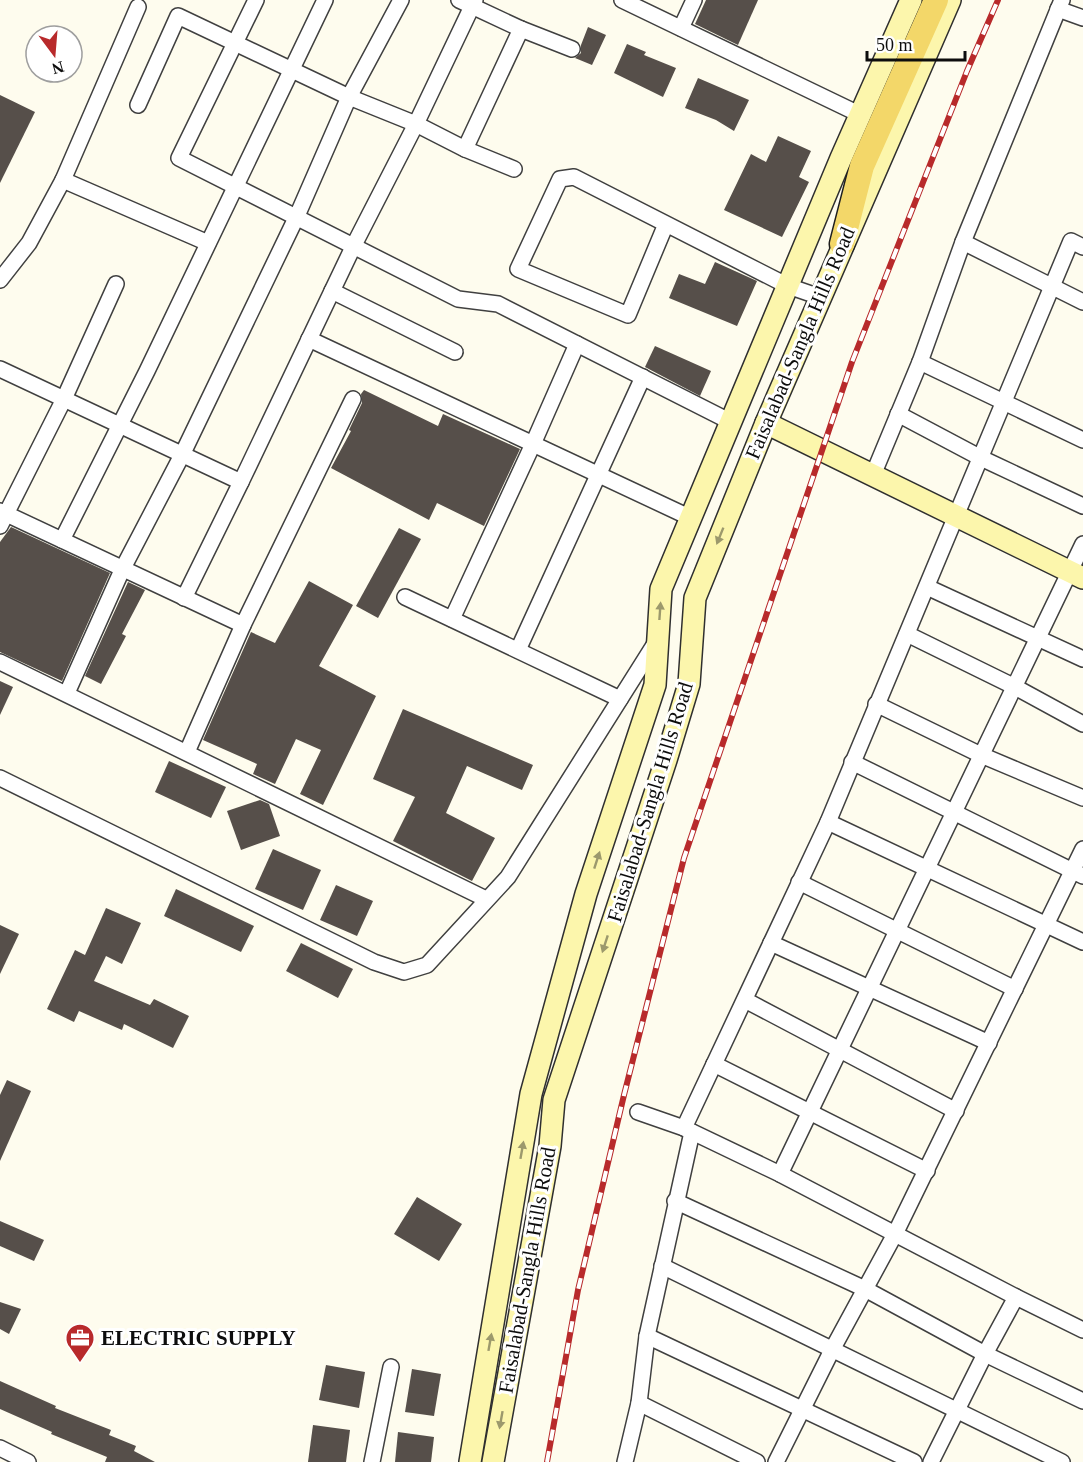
<svg xmlns="http://www.w3.org/2000/svg" width="1083" height="1462" font-family="'Times New Roman',serif">
  <style>
    .building { fill: #564f4a }
    .lines { fill: none; stroke-linecap: round; stroke-linejoin: round }
    .street-casing { stroke: #404040; stroke-width: 18 }
    .secondary-casing { stroke: #2f2f2f; stroke-width: 24 }
    .primary-casing { stroke: #1e1e1e; stroke-width: 27 }
    .street { stroke: #fff; stroke-width: 15 }
    .secondary { stroke: #fcf6ac; stroke-width: 21 }
    .primary { stroke: #f3d769; stroke-width: 24 }
    .rail-casing { stroke: #b82a2b; stroke-width: 6 }
    .rail { stroke: #fff; stroke-width: 4; stroke-dasharray: 11; stroke-linecap: butt }
    .oneway { fill: #9c996c }
    .labels { text-anchor: middle; stroke-width: 6; stroke-linejoin: round; paint-order: stroke }
    .street-label { font-size: 21px; fill: #0d0d0d; stroke: #fff }
    .poi-label { font-size: 21px; font-weight: bold; fill: #0d0d0d; stroke: #fff; text-anchor: start }
  </style>
  <rect width="100%" height="100%" fill="#fefcee"/>
  <g class="building">
    <path d="M706,0H758L738,45L695,24Z"/>
    <path d="M588,27L606,35L592,65L575,58L581,53V45Z"/>
    <path d="M627,44L646,52L644,55L676,68L663,97L614,73Z"/>
    <path d="M698,78L749,100L734,131L716,120L685,108Z"/>
    <path d="M0,95L35,112L0,183Z"/>
    <path d="M778,136L811,151L799,177L809,182L782,237L724,210L751,154L766,162Z"/>
    <path d="M715,262L757,281L737,326L669,298L679,274L705,284Z"/>
    <path d="M655,346L711,371L700,396L645,367Z"/>
    <path d="M364,390L438,426L443,414L520,449L484,526L437,503L429,520L331,468L351,431L349,430L362,403L361,394Z"/>
    <path d="M11,527L110,573L62,681L0,652V542Z"/>
    <path d="M399,528L421,539L378,618L356,606Z"/>
    <path d="M309,581L353,605L319,666L376,696L323,805L300,794L321,750L296,739L275,784L253,774L257,764L203,740L251,632L275,643Z"/>
    <path d="M128,582L145,590L122,634L126,636L101,684L85,676Z"/>
    <path d="M0,681L13,687L0,715Z"/>
    <path d="M403,709L533,765L522,790L467,766L446,813L495,838L472,881L393,841L415,797L373,779Z"/>
    <path d="M169,761L226,787L211,818L155,792Z"/>
    <path d="M260,800L269,804L280,836L241,850L227,811Z"/>
    <path d="M273,849L321,870L303,910L255,889Z"/>
    <path d="M336,885L373,901L357,936L320,920Z"/>
    <path d="M176,889L254,926L241,952L164,916Z"/>
    <path d="M106,908L141,923L122,964L106,956L94,981L150,1005L154,999L189,1016L173,1048L124,1024L122,1030L79,1011L74,1022L47,1009L75,950L85,955Z"/>
    <path d="M0,925L19,934L0,974Z"/>
    <path d="M301,943L353,969L338,998L286,971Z"/>
    <path d="M7,1080L31,1091L0,1161V1095Z"/>
    <path d="M417,1197L462,1224L439,1261L394,1234Z"/>
    <path d="M0,1221L44,1240L34,1261L0,1246Z"/>
    <path d="M0,1302L21,1309L9,1334L0,1329Z"/>
    <path d="M326,1365L365,1372L359,1408L319,1400Z"/>
    <path d="M412,1369L441,1374L434,1416L405,1412Z"/>
    <path d="M0,1381L56,1406L55,1408L111,1430L109,1435L136,1446L134,1451L155,1462H105L107,1457L51,1434L52,1432L0,1409Z"/>
    <path d="M313,1425L350,1430L346,1462H308Z"/>
    <path d="M398,1432L434,1437L431,1462H395Z"/>
  </g>
  <g class="lines">
    <g class="street-casing">
      <g id="street">
        <path d="M256,0L179,158L458,299L498,304L731,422"/>
        <path d="M459,0L521,29L572,49"/>
        <path d="M622,0L861,115"/>
        <path d="M1058,9L1083,18"/>
        <path d="M681,28L694,0"/>
        <path d="M138,105L178,16L349,97L416,124L465,149L521,29"/>
        <path d="M465,149L514,169"/>
        <path d="M63,180L138,7"/>
        <path d="M666,224L628,315L518,269L560,179L574,177L788,286L820,297"/>
        <path d="M963,242L1083,302"/>
        <path d="M0,280L29,243L63,180L208,243"/>
        <path d="M332,291L455,352"/>
        <path d="M309,339L691,518"/>
        <path d="M920,362L1083,440"/>
        <path d="M0,369L241,482L354,245L416,124L475,0"/>
        <path d="M898,414L981,458L1083,506"/>
        <path d="M873,475L920,362L963,242L1062,0"/>
        <path d="M0,511L243,625L353,399"/>
        <path d="M0,526L64,399L116,284"/>
        <path d="M62,540L147,371L325,0"/>
        <path d="M927,587L1083,659"/>
        <path d="M405,597L620,699"/>
        <path d="M184,598L241,482"/>
        <path d="M452,619L533,444L577,344"/>
        <path d="M907,634L1015,687L1083,724"/>
        <path d="M518,650L643,377"/>
        <path d="M0,662L486,899"/>
        <path d="M67,693L122,570L182,455L297,216L349,97L401,0"/>
        <path d="M876,704L981,755L1083,798"/>
        <path d="M187,752L243,625"/>
        <path d="M852,762L1083,876"/>
        <path d="M0,778L374,962L404,972L427,965L508,877L656,642"/>
        <path d="M828,822L1083,942"/>
        <path d="M799,882L1015,989"/>
        <path d="M771,943L989,1043"/>
        <path d="M745,1000L956,1111"/>
        <path d="M714,1064L927,1171"/>
        <path d="M638,1112L684,1128L780,1174L1016,1297L1083,1330"/>
        <path d="M684,1128L828,822L1071,241L1083,247"/>
        <path d="M780,1174L1083,544"/>
        <path d="M675,1201L865,1289L985,1354L1083,1401"/>
        <path d="M662,1266L1062,1462"/>
        <path d="M647,1336L914,1462"/>
        <path d="M639,1403L757,1462"/>
        <path d="M0,1448L28,1462"/>
        <path d="M372,1462L391,1367"/>
        <path d="M625,1462L639,1403L647,1336L692,1132"/>
        <path d="M776,1462L832,1350L895,1234L1083,849"/>
        <path d="M931,1462L985,1354L1016,1297"/>
      </g>
    </g>
    <g class="secondary-casing">
      <g id="secondary">
        <path d="M766,423L1083,578"/>
        <path d="M470,1462L531,1094L586,894L655,685L661,589L841,158L911,0"/>
        <path d="M493,1462L550,1146L554,1100L666,760L689,684L695,598L766,423L950,0"/>
      </g>
    </g>
    <g class="primary-casing">
      <path id="primary" d="M842,244L862,166L936,0"/>
    </g>
    <use href="#street" class="street"/>
    <use href="#secondary" class="secondary"/>
    <use href="#primary" class="primary"/>
    <g class="rail-casing">
      <path id="rail" d="M547,1462L578,1290L624,1095L684,858L852,362L967,71L998,0"/>
    </g>
    <use href="#rail" class="rail"/>
  </g>
  <defs><path id="oneway-solid" d="M-6-.8H1V-3.2L6.5 0L1 3.2V.8H-6Z" transform="scale(1.5)"/></defs>
  <g class="oneway">
    <use href="#oneway-solid" transform="translate(720 536) rotate(112)"/>
    <use href="#oneway-solid" transform="translate(660 611) rotate(-86)"/>
    <use href="#oneway-solid" transform="translate(597 860) rotate(-72)"/>
    <use href="#oneway-solid" transform="translate(605 944) rotate(108)"/>
    <use href="#oneway-solid" transform="translate(522 1150) rotate(-80)"/>
    <use href="#oneway-solid" transform="translate(490 1342) rotate(-80)"/>
    <use href="#oneway-solid" transform="translate(501 1420) rotate(100)"/>
  </g>
  <defs>
    <g id="office-pin" transform="scale(1.5)"><path d="M0 17L-7.5 6A9.5 9.5 0 1 1 7.5 6Z" fill="#b82a2b" stroke="#fff"/><path d="M-6-3h4V-5.5h4V-3h4V5H-6ZM-1-4.5V-3h2v-1.5ZM-6 0V1H6V0Z" fill="#fff"/></g>
  </defs>
  <g fill-rule="evenodd">
    <use href="#office-pin" x="80" y="1338"/>
  </g>
  <g class="labels">
    <g class="street-label">
      <text transform="translate(800 343) rotate(-67)" y="7">Faisalabad-Sangla Hills Road</text>
      <text transform="translate(650 802) rotate(-73)" y="7">Faisalabad-Sangla Hills Road</text>
      <text transform="translate(527 1270) rotate(-80)" y="7">Faisalabad-Sangla Hills Road</text>
    </g>
    <g class="poi-label">
      <text x="101" y="1345">ELECTRIC SUPPLY</text>
    </g>
  </g>
  <g transform="translate(54 54) rotate(164)"><circle r="28" fill="#ffffff" stroke="#9e9e9e" stroke-width="1.5"/>
  <path d="M0-4.5L10 22L0 15L-10 22Z" fill="#b82a2b"/>
  <text y="-9" font-size="16" font-weight="bold" text-anchor="middle" fill="#0d0d0d">N</text>
  </g>
  <path d="M867 51v9h98v-9" fill="none" stroke="#0d0d0d" stroke-width="3"/>
  <text x="876" y="51" font-size="18" fill="#0d0d0d" stroke="#ffffff" stroke-width="4.5" paint-order="stroke">50 m</text>
</svg>
